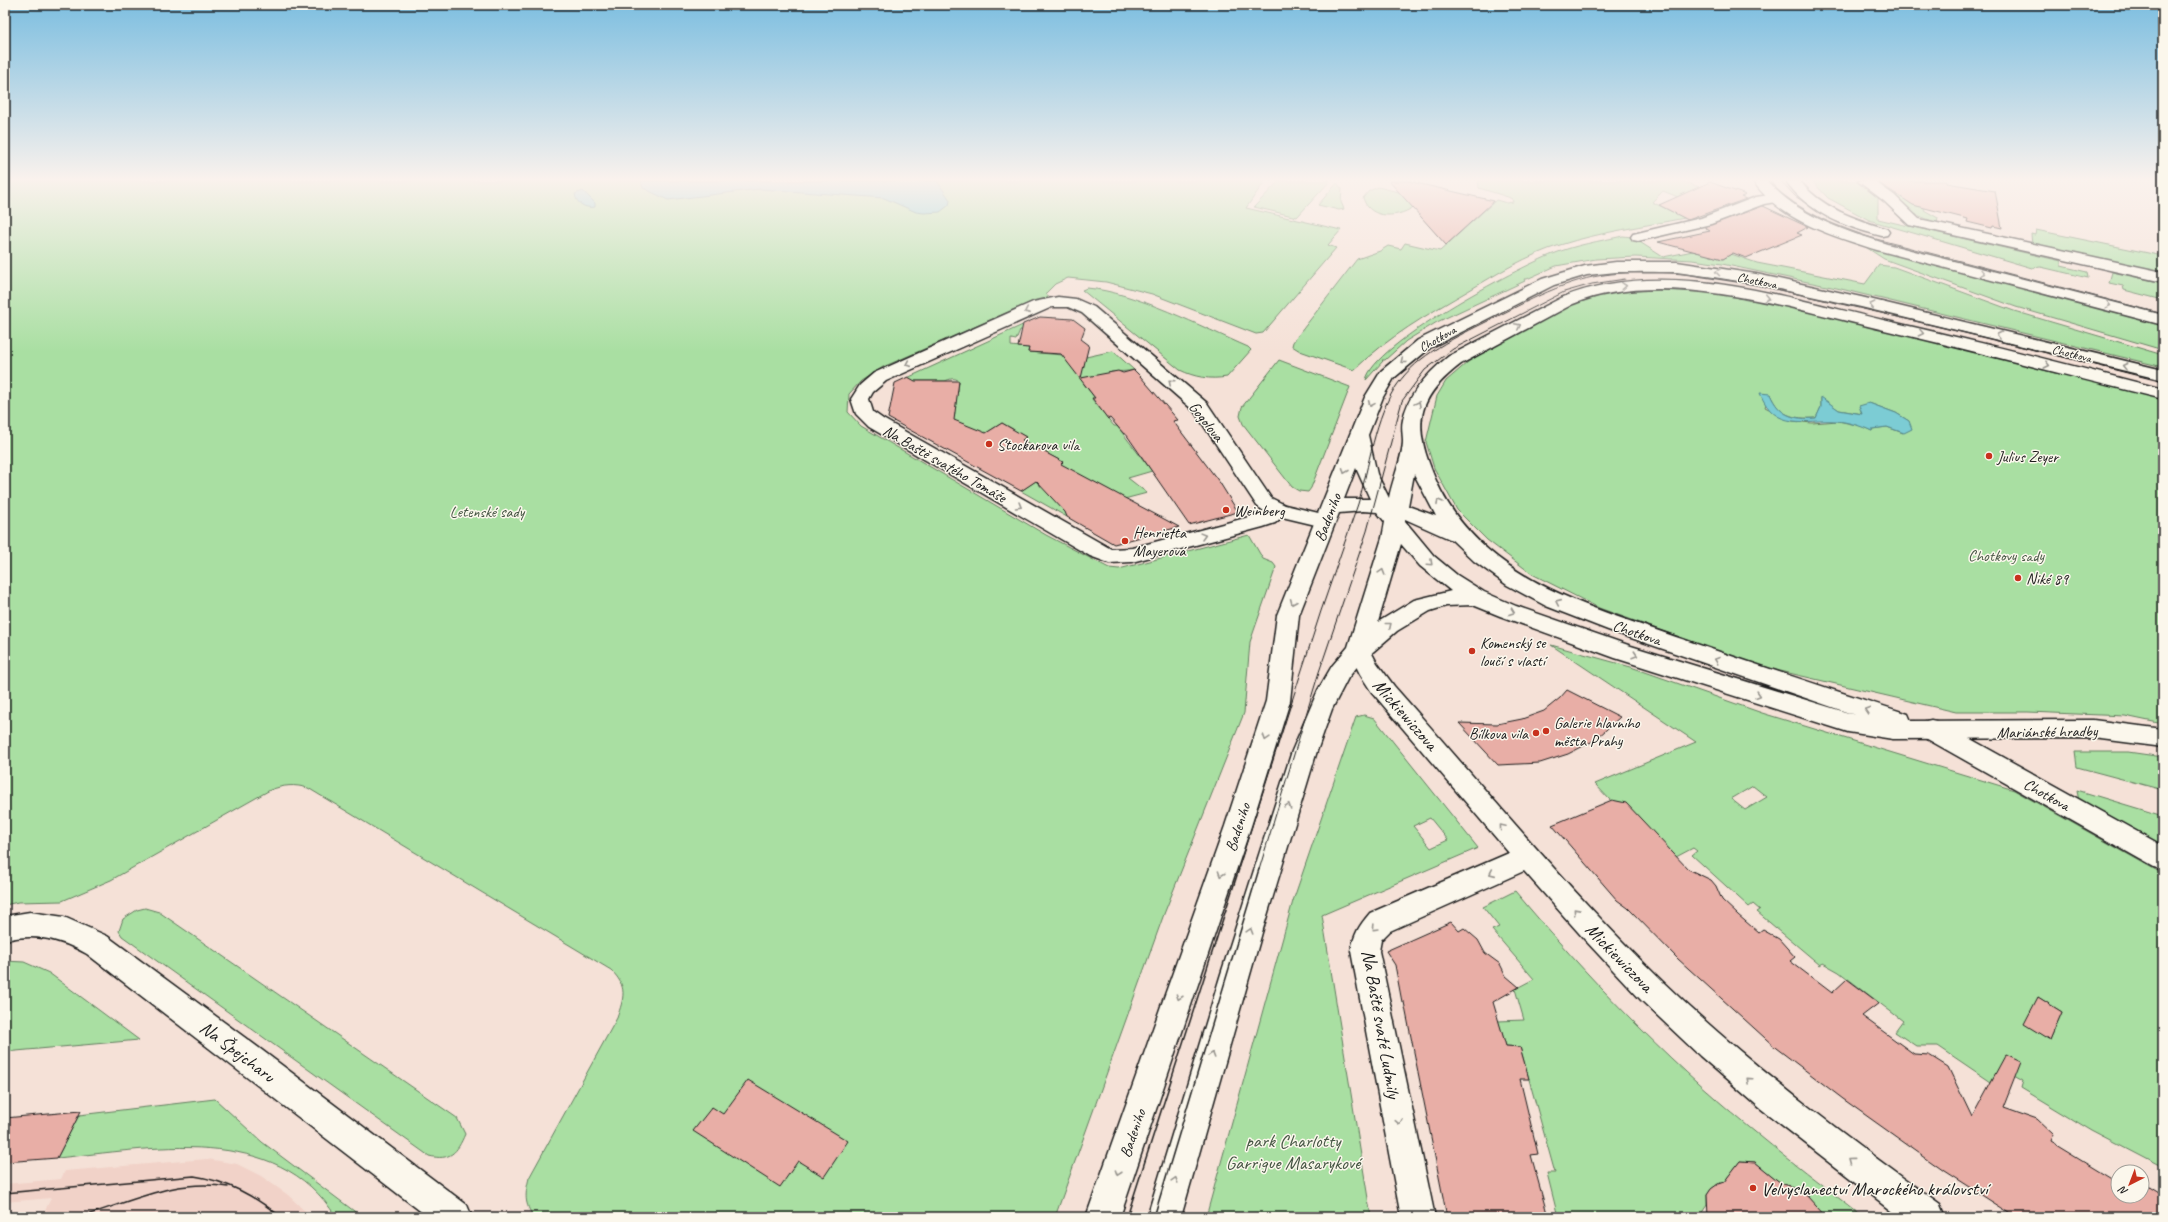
<svg xmlns="http://www.w3.org/2000/svg" width="2168" height="1222" font-family="Caveat,sans-serif">
  <style>
    .built { fill: #f1d2c8 }
    .green { fill: #a9dfa2; stroke: #627e5f; fill-rule: evenodd }
    .water { fill: #7bccd4; stroke: #55868a }
    .building { fill: #e8aea6; stroke: #1c1c1c }
    .lines { fill: none; stroke-linecap: round; stroke-linejoin: round }
    .street-casing { stroke: #1c1c1c; stroke-width: 3 }
    .secondary-casing { stroke: #1c1c1c; stroke-width: 3 }
    .street { fill: #fbf7ec; fill-rule: evenodd }
    .secondary { fill: #fbf7ec; fill-rule: evenodd }
    .tram-far1 { stroke: #1c1c1c; stroke-width: 1 }
    .tram { stroke: #1c1c1c; stroke-width: 1.5 }
    .oneway { stroke: #97948e }
    .poi-dot { fill: #c8321e; stroke: #fbf7ec; stroke-width: 1.5 }
    .labels { text-anchor: middle; stroke-width: 3; stroke-linejoin: round; paint-order: stroke }
    .far-street-label { font-size: 13px; fill: #1c1c1c; stroke: #fbf7ec }
    .street-label { font-size: 16px; fill: #1c1c1c; stroke: #fbf7ec }
    .poi-label { font-size: 16px; fill: #1c1c1c; stroke: #fbf7ec; text-anchor: start }
    .park-label { font-size: 16px; fill: #465644; stroke: #fbf7ec }
    .near-street-label { font-size: 19px; fill: #1c1c1c; stroke: #fbf7ec }
    .near-park-label { font-size: 19px; fill: #465644; stroke: #fbf7ec }
    .near-poi-label { font-size: 19px; fill: #1c1c1c; stroke: #fbf7ec; text-anchor: start }
  </style>
  <rect width="100%" height="100%" fill="#f5e1d7"/>
  <filter id="ink" filterUnits="userSpaceOnUse"><feTurbulence type="fractalNoise" baseFrequency=".025" numOctaves="2"/><feDisplacementMap in="SourceGraphic" scale="8" xChannelSelector="R" yChannelSelector="G"/><feConvolveMatrix kernelMatrix="1 2 1 2 8 2 1 2 1" color-interpolation-filters="sRGB"/></filter>
  <g filter="url(#ink)">
    <path class="built" d="M207,1159L237,1164L261,1176L288,1195L311,1217H42L51,1198L5,1202V1184L61,1179L65,1171Z"/>
    <g class="green">
      <path d="M5,181H1265L1246,208L1341,230L1328,245L1336,248L1263,333L1256,334L1152,294L1106,282L1068,278L1055,284L1046,293L1049,298L1036,300L883,367L861,381L849,394L848,412L861,426L1046,535L1109,568L1119,569L1249,535L1263,559L1273,563L1276,567L1250,642L1244,713L1164,914L1055,1217H534C524,1204 525,1194 529,1178L617,1018C624,997 628,987 611,970L308,788C294,784 284,785 270,790L111,880L62,901L18,902L5,905Z"/>
      <path d="M1279,181H1330L1297,217L1254,207Z"/>
      <path d="M1478,181H1680L1700,187L1678,197L1663,191L1652,202L1685,218C1644,226 1601,232 1560,245C1528,255 1498,273 1468,291C1428,314 1388,337 1354,370L1300,351L1292,346L1293,342L1357,259L1380,251L1388,246L1401,249L1405,243L1440,251L1496,200L1507,203L1513,202L1512,199L1508,197L1479,188Z"/>
      <path d="M1812,181H1855L1878,197V219L2061,261V266L2087,272L2088,278L2041,267L2032,268L1869,220L1828,198Z"/>
      <path d="M1337,183L1342,189L1341,202L1344,209L1339,210L1318,205Z"/>
      <path d="M1378,187L1415,196L1416,205C1401,218 1370,221 1363,198L1369,191Z"/>
      <path d="M1894,194L1927,204L1924,210L1938,218L1937,223L1912,213Z"/>
      <path d="M2036,230L2163,256V274L2032,245L2031,234L2035,235Z"/>
      <path d="M1623,236L1632,237L1663,257L1693,251L1723,259L1731,254L1757,263L1865,284L1879,265L1894,267L2014,311L2163,355V367L1841,289L1722,264L1692,260L1636,257L1596,259L1556,266L1527,279H1524L1525,281L1437,322L1406,341L1385,360H1382L1383,361L1366,380C1373,344 1517,268 1553,254C1575,245 1600,241 1623,236Z"/>
      <path d="M1864,246L2163,322V350L2016,307L1884,259Z"/>
      <path d="M2112,272L2163,283V300L2124,290L2123,286L2109,283Z"/>
      <path d="M1677,287L1739,295L1738,298L1751,301L1753,299L1925,337L2039,366L2040,369L2058,374L2059,371L2163,398V724L2125,716L2028,712H1956L1759,666L1599,608L1532,574L1487,540L1457,510L1434,468L1426,442L1437,396L1446,381L1468,362L1505,338L1576,301L1595,295L1632,289ZM1770,394C1779,416 1793,419 1816,418L1821,407V398L1839,410L1863,414L1869,403L1896,413L1909,421L1903,433L1887,427L1872,429V431L1861,426L1838,421L1812,423L1792,421L1765,407Z"/>
      <path d="M1087,288C1135,292 1202,327 1248,347L1251,350L1227,377C1210,380 1194,377 1180,370L1082,290Z"/>
      <path d="M1027,323L1025,331L1020,330L1016,340L1011,339V346L1029,348L1028,352L1086,357L1113,351L1134,370C1126,372 1119,371 1111,372L1110,376L1083,383L1095,398L1092,399L1114,426H1117L1152,471L1128,478L1147,493L1067,514V517L1021,491L1063,462L1021,440L1026,437L1012,430L1013,429L1002,423L986,433L902,421L958,392L959,381C955,377 950,379 945,381H915L905,379Z"/>
      <path d="M1279,360L1350,387L1311,488L1308,492L1299,491L1292,487L1243,424L1240,416L1242,407Z"/>
      <path d="M1551,645L1631,667L1762,713L2014,790L2163,874V1168L2092,1131L2021,1088L2023,1081L1999,1068L1991,1082L1938,1046H1916L1895,1032L1903,1021L1839,972L1823,963L1820,965L1757,912L1760,910L1753,904L1749,907L1692,855L1697,851L1693,848L1676,857L1611,801L1595,784L1696,742ZM1753,786L1767,797L1745,810L1731,799ZM2038,997L2062,1012L2050,1040Z"/>
      <path d="M1364,715L1374,718L1478,848L1322,915L1371,1217H1206L1293,901L1356,717ZM1430,818L1448,840L1431,848L1413,826Z"/>
      <path d="M2075,752H2128L2163,757V790L2077,767Z"/>
      <path d="M2077,790L2163,816V849L2079,802Z"/>
      <path d="M1515,891C1586,976 1663,1056 1749,1127C1786,1158 1825,1187 1863,1217H1824L1807,1196L1794,1187L1782,1184L1755,1162L1740,1161L1724,1182L1718,1184L1711,1189L1707,1195V1205L1699,1217H1558L1547,1173H1555L1520,1047L1506,1046L1498,1021L1524,1020L1515,989L1534,979L1492,930L1499,927L1483,907Z"/>
      <path d="M145,908L159,912L457,1118L465,1134C457,1153 450,1161 429,1156L122,936L119,931L123,919L137,910Z"/>
      <path d="M5,961L24,962L49,973L139,1040L5,1052Z"/>
      <path d="M215,1099L262,1142L362,1217H336C277,1122 150,1149 57,1158L79,1115Z"/>
    </g>
    <g class="water">
      <path d="M641,181H937L950,200L949,205L940,212L924,213L916,212L884,198L760,189L668,200L643,188Z"/>
      <path d="M583,191L595,203V207C586,209 576,204 575,194Z"/>
      <path d="M1760,393L1770,394C1779,416 1794,420 1816,418L1821,407V397L1839,410L1862,414L1859,406L1869,403L1896,413L1909,421L1912,429L1904,433L1887,427L1872,429V431C1861,426 1848,422 1837,421C1805,419 1775,432 1760,393Z"/>
    </g>
    <g class="building">
      <path d="M1389,181H1408L1494,201L1446,245Z"/>
      <path d="M1876,181H1947V183L1995,191L2002,228L1993,226L1992,228L1967,222L1968,219L1913,205Z"/>
      <path d="M1710,182L1746,195L1741,197L1746,199L1688,220L1659,205Z"/>
      <path d="M1763,206L1808,227L1797,233L1802,235L1746,258L1733,253L1723,259L1658,242L1710,231L1704,227Z"/>
      <path d="M1040,317L1073,319L1085,328L1081,339L1089,345L1081,378L1118,371L1123,373L1134,370L1140,376L1178,420L1173,421L1220,483L1238,512L1189,525L1126,434H1124L1110,418L1108,419L1092,398H1095L1061,354L1028,352L1029,348L1018,347L1023,324Z"/>
      <path d="M908,377L915,381H959L954,420L986,433L1002,423L1026,437L1022,440L1063,462L1061,464L1179,527L1114,544L1067,517L1065,512L1036,481L1021,491L888,418L895,383Z"/>
      <path d="M1567,690L1620,717L1595,740L1568,754L1540,763L1498,765L1459,723L1497,724L1522,719L1544,711L1560,698Z"/>
      <path d="M1612,800L1626,803L1688,869L1711,880L1716,886L1722,900L1738,915L1759,933L1763,930L1779,939L1795,957L1790,961L1832,993L1847,979L1879,1003L1862,1016L1914,1054L1929,1055L1948,1067L1972,1117L2006,1054L2021,1061L2003,1107L2037,1119L2054,1135L2051,1142L2118,1183V1196H2142V1184L2163,1197V1217H2016L1944,1171L1843,1099L1776,1048L1678,959L1628,908L1617,900L1552,825Z"/>
      <path d="M1451,922L1459,931L1464,928L1478,940L1485,953L1500,964L1506,976L1519,987L1493,1002L1506,1046L1520,1047L1529,1079H1520L1538,1154L1531,1155L1548,1217H1447L1404,1002H1402L1395,965L1386,951Z"/>
      <path d="M2038,997L2062,1012L2050,1040L2024,1024Z"/>
      <path d="M748,1080L848,1141L824,1177L798,1161L780,1187L693,1131L712,1107L723,1114Z"/>
      <path d="M81,1111L57,1158L5,1162V1118Z"/>
      <path d="M1740,1161L1755,1162L1782,1184L1793,1187L1807,1196L1826,1217H1708L1707,1195L1711,1189L1718,1184L1724,1182Z"/>
    </g>
    <g class="lines">
      <g class="street-casing">
        <g id="street">
          <path d="M1858,181H1874L1894,195L1919,219L2163,272V282L1909,225L1884,201Z"/>
          <path d="M1776,194L1783,198L1781,201L1764,204L1711,224L1638,241L1633,240L1631,237L1633,234L1701,218L1756,197Z"/>
          <path d="M1058,297L1076,299L1094,307L1207,403L1271,498L1285,505L1331,516L1334,521L1331,526L1324,527L1282,517L1275,523L1263,527L1132,562L1109,563L1090,556L869,427L856,414L851,399L860,385L874,373L1033,302ZM1052,307H1068L1082,313L1194,411L1257,506L1264,511L1249,517L1132,548L1111,549L883,419L873,412L869,399L873,392L886,381Z"/>
          <path d="M1359,642L1367,644L1377,663L1394,686C1482,785 1567,889 1662,981C1748,1064 1844,1135 1940,1205L1945,1217H1900L1760,1108L1700,1056L1641,1000L1586,941L1524,871L1390,931L1381,940L1379,951L1435,1217H1401L1351,951C1354,934 1359,926 1370,913L1509,853L1371,691L1360,674L1348,650L1351,644Z"/>
          <path d="M1931,720L1940,722L2163,846V870L2154,867L1922,736L1919,729L1922,722Z"/>
          <path d="M30,912L64,917L107,936L259,1048L467,1205L472,1217H428L87,954C60,939 36,933 5,940V916Z"/>
        </g>
      </g>
      <g class="secondary-casing">
        <g id="secondary">
          <path d="M1753,181H1767C1799,216 1844,230 1887,244L2163,315V325L1877,250C1832,236 1781,221 1753,181Z"/>
          <path d="M1786,181H1800C1821,208 1855,219 1887,229L1889,232L1887,235L1882,236C1845,227 1808,213 1786,181Z"/>
          <path d="M1616,262H1677L1756,274L1861,297L2163,370V380L1861,307L1756,284L1677,272H1616L1587,275L1554,285L1430,348L1394,378L1383,397L1368,435L1377,474L1389,498C1392,481 1403,456 1403,441C1403,434 1401,427 1403,420C1408,393 1429,372 1449,356L1561,298C1661,256 1783,297 1883,320C1977,341 2070,365 2163,389V399C2069,376 1975,351 1880,329C1789,308 1662,267 1573,304L1461,364C1423,393 1412,417 1429,463C1468,577 1584,604 1685,640C1759,666 1833,690 1908,714L1911,721L2093,720L2163,729V747L2093,738L1893,739L1848,732L1615,658L1500,616L1473,605L1446,606L1430,611L1397,631L1360,663L1348,678L1332,709L1317,751L1263,929L1181,1217H1147L1220,977L1292,751L1318,690L1332,666L1348,647L1382,538L1385,522L1377,512L1363,511L1339,513L1299,615L1290,701L1251,826L1120,1217H1086L1225,826L1266,701L1277,615L1365,397L1381,371L1418,340L1542,279L1585,266ZM1356,468L1370,499H1344ZM1414,474L1436,516L1408,506ZM1405,519L1452,540L1474,561L1507,585L1546,606L1608,630L1855,715L1631,646L1516,606L1484,592L1457,575L1434,556L1405,521ZM1401,544L1420,566L1451,591L1414,600L1378,622Z"/>
        </g>
      </g>
      <use href="#street" class="street"/>
      <use href="#secondary" class="secondary"/>
      <g class="tram-far1">
        <path d="M1770,181C1792,209 1824,222 1857,234L2163,314"/>
        <path d="M1781,181L1795,196L1817,211"/>
        <path d="M1238,870C1266,783 1293,697 1321,611C1333,575 1346,540 1358,504C1369,468 1375,415 1397,385C1418,354 1456,337 1488,321C1528,301 1566,279 1611,274C1689,266 1766,287 1841,304C1948,328 2056,355 2163,382"/>
        <path d="M1259,870L1319,672L1367,531L1402,401L1425,370L1453,349L1564,292L1592,284L1625,279"/>
      </g>
      <g class="tram">
        <path d="M5,1193L194,1176C228,1181 254,1196 281,1217"/>
        <path d="M80,1217C131,1202 174,1178 228,1187"/>
        <path d="M140,1217L180,1215L200,1217"/>
        <path d="M1127,1217L1239,869"/>
        <path d="M1154,1217L1259,869"/>
      </g>
    </g>
    <defs><path id="oneway-chevron" d="M-2-3.5L2.5 0L-2 3.5" fill="none" stroke-width="1.6" stroke-linecap="round" stroke-linejoin="round"/></defs>
    <g class="oneway">
      <use href="#oneway-chevron" transform="translate(1718 272) rotate(-172)"/>
      <use href="#oneway-chevron" transform="translate(1982 273) rotate(14)"/>
      <use href="#oneway-chevron" transform="translate(1624 286) rotate(-5)"/>
      <use href="#oneway-chevron" transform="translate(1767 298) rotate(13)"/>
      <use href="#oneway-chevron" transform="translate(1872 305) rotate(-167)"/>
      <use href="#oneway-chevron" transform="translate(2108 305) rotate(14)"/>
      <use href="#oneway-chevron" transform="translate(1027 311) rotate(156)"/>
      <use href="#oneway-chevron" transform="translate(1518 326) rotate(-27)"/>
      <use href="#oneway-chevron" transform="translate(1921 333) rotate(13)"/>
      <use href="#oneway-chevron" transform="translate(1999 335) rotate(-166)"/>
      <use href="#oneway-chevron" transform="translate(1403 361) rotate(141)"/>
      <use href="#oneway-chevron" transform="translate(908 364) rotate(156)"/>
      <use href="#oneway-chevron" transform="translate(2047 365) rotate(14)"/>
      <use href="#oneway-chevron" transform="translate(2125 366) rotate(-166)"/>
      <use href="#oneway-chevron" transform="translate(1171 382) rotate(-139)"/>
      <use href="#oneway-chevron" transform="translate(1371 404) rotate(114)"/>
      <use href="#oneway-chevron" transform="translate(1418 404) rotate(-62)"/>
      <use href="#oneway-chevron" transform="translate(1345 471) rotate(112)"/>
      <use href="#oneway-chevron" transform="translate(1439 502) rotate(-120)"/>
      <use href="#oneway-chevron" transform="translate(1019 506) rotate(30)"/>
      <use href="#oneway-chevron" transform="translate(1203 536) rotate(-15)"/>
      <use href="#oneway-chevron" transform="translate(1430 563) rotate(43)"/>
      <use href="#oneway-chevron" transform="translate(1382 572) rotate(-73)"/>
      <use href="#oneway-chevron" transform="translate(1293 602) rotate(113)"/>
      <use href="#oneway-chevron" transform="translate(1558 602) rotate(-156)"/>
      <use href="#oneway-chevron" transform="translate(1512 612) rotate(20)"/>
      <use href="#oneway-chevron" transform="translate(1389 625) rotate(-39)"/>
      <use href="#oneway-chevron" transform="translate(1635 655) rotate(18)"/>
      <use href="#oneway-chevron" transform="translate(1717 660) rotate(-161)"/>
      <use href="#oneway-chevron" transform="translate(1758 695) rotate(17)"/>
      <use href="#oneway-chevron" transform="translate(1867 710) rotate(-163)"/>
      <use href="#oneway-chevron" transform="translate(1266 738) rotate(108)"/>
      <use href="#oneway-chevron" transform="translate(1288 806) rotate(-72)"/>
      <use href="#oneway-chevron" transform="translate(1502 827) rotate(-130)"/>
      <use href="#oneway-chevron" transform="translate(1492 873) rotate(156)"/>
      <use href="#oneway-chevron" transform="translate(1221 874) rotate(109)"/>
      <use href="#oneway-chevron" transform="translate(1576 911) rotate(-132)"/>
      <use href="#oneway-chevron" transform="translate(1375 928) rotate(134)"/>
      <use href="#oneway-chevron" transform="translate(1250 931) rotate(-73)"/>
      <use href="#oneway-chevron" transform="translate(1179 997) rotate(109)"/>
      <use href="#oneway-chevron" transform="translate(1212 1055) rotate(-73)"/>
      <use href="#oneway-chevron" transform="translate(1749 1080) rotate(-138)"/>
      <use href="#oneway-chevron" transform="translate(1399 1122) rotate(79)"/>
      <use href="#oneway-chevron" transform="translate(1851 1160) rotate(-143)"/>
      <use href="#oneway-chevron" transform="translate(1118 1173) rotate(109)"/>
      <use href="#oneway-chevron" transform="translate(1175 1180) rotate(-73)"/>
    </g>
  </g>
  <linearGradient id="sky" x2="0" y2="1"><stop stop-color="#7cbee0"/><stop offset="0.51" stop-color="#faf2ed"/><stop offset="1" stop-color="#faf2ed" stop-opacity="0"/></linearGradient>
  <rect width="2168" height="352" fill="url(#sky)"/>
  <g class="poi-dot">
    <circle cx="989" cy="444" r="4"/>
    <circle cx="1989" cy="456" r="4"/>
    <circle cx="1226" cy="510" r="4"/>
    <circle cx="1125" cy="541" r="4"/>
    <circle cx="2018" cy="578" r="4"/>
    <circle cx="1472" cy="651" r="4"/>
    <circle cx="1546" cy="731" r="4"/>
    <circle cx="1536" cy="733" r="4"/>
    <circle cx="1753" cy="1188" r="4"/>
  </g>
  <g class="labels">
    <g class="far-street-label">
      <text transform="translate(1757 280) rotate(11)" y="5">Chotkova</text>
      <text transform="translate(1437 338) rotate(-30)" y="5">Chotkova</text>
      <text transform="translate(2072 353) rotate(14)" y="5">Chotkova</text>
    </g>
    <g class="street-label">
      <text transform="translate(1207 421) rotate(52)" y="6">Gogolova</text>
      <text transform="translate(945 463) rotate(30)" y="6">Na Baště svatého Tomáše</text>
      <text transform="translate(1327 517) rotate(-69)" y="6">Badeniho</text>
      <text transform="translate(1637 632) rotate(19)" y="6">Chotkova</text>
      <text transform="translate(2047 731) rotate(-1)" y="6">Mariánské hradby</text>
      <text transform="translate(2047 794) rotate(29)" y="6">Chotkova</text>
      <text transform="translate(1237 827) rotate(-72)" y="6">Badeniho</text>
      <text transform="translate(1132 1133) rotate(-71)" y="6">Badeniho</text>
    </g>
    <g class="poi-label">
      <text x="997" y="450">Stockarova vila</text>
      <text x="1997" y="462">Julius Zeyer</text>
      <text x="1234" y="516">Weinberg</text>
      <text x="1133" y="538">Henrietta<tspan x="1133" dy="18">Mayerová</tspan></text>
      <text x="2026" y="584">Niké 89</text>
      <text x="1480" y="648">Komenský se<tspan x="1480" dy="18">loučí s vlastí</tspan></text>
      <text x="1554" y="728">Galerie hlavního<tspan x="1554" dy="18">města Prahy</tspan></text>
      <text x="1528" y="739" text-anchor="end">Bílkova vila</text>
    </g>
    <g class="park-label">
      <text x="487" y="517">Letenské sady</text>
      <text x="2006" y="561">Chotkovy sady</text>
    </g>
    <g class="near-street-label">
      <text transform="translate(1406 714) rotate(49)" y="7">Mickiewiczova</text>
      <text transform="translate(1620 957) rotate(46)" y="7">Mickiewiczova</text>
      <text transform="translate(1382 1024) rotate(80)" y="7">Na Baště svaté Ludmily</text>
      <text transform="translate(238 1051) rotate(37)" y="7">Na Špejcharu</text>
    </g>
    <g class="near-park-label">
      <text x="1293" y="1147">park Charlotty<tspan x="1293" dy="22">Garrigue Masarykové</tspan></text>
    </g>
    <g class="near-poi-label">
      <text x="1761" y="1195">Velvyslanectví Marockého království</text>
    </g>
  </g>
  <rect width="2168" height="1222" fill="none" stroke="#fbf7ec" stroke-width="20"/>
  <rect x="10" y="10" width="2148" height="1202" fill="none" stroke="#1c1c1c" stroke-width="1.5" filter="url(#ink)"/>
  <g transform="translate(2130 1184) rotate(222)"><circle r="19" fill="#fbf7ec" stroke="#a29f99"/>
  <path d="M0-3L7 15L0 10L-7 15Z" fill="#c8321e"/>
  <text y="-6" font-size="11" font-weight="bold" text-anchor="middle" fill="#1c1c1c">N</text>
  </g>
</svg>
